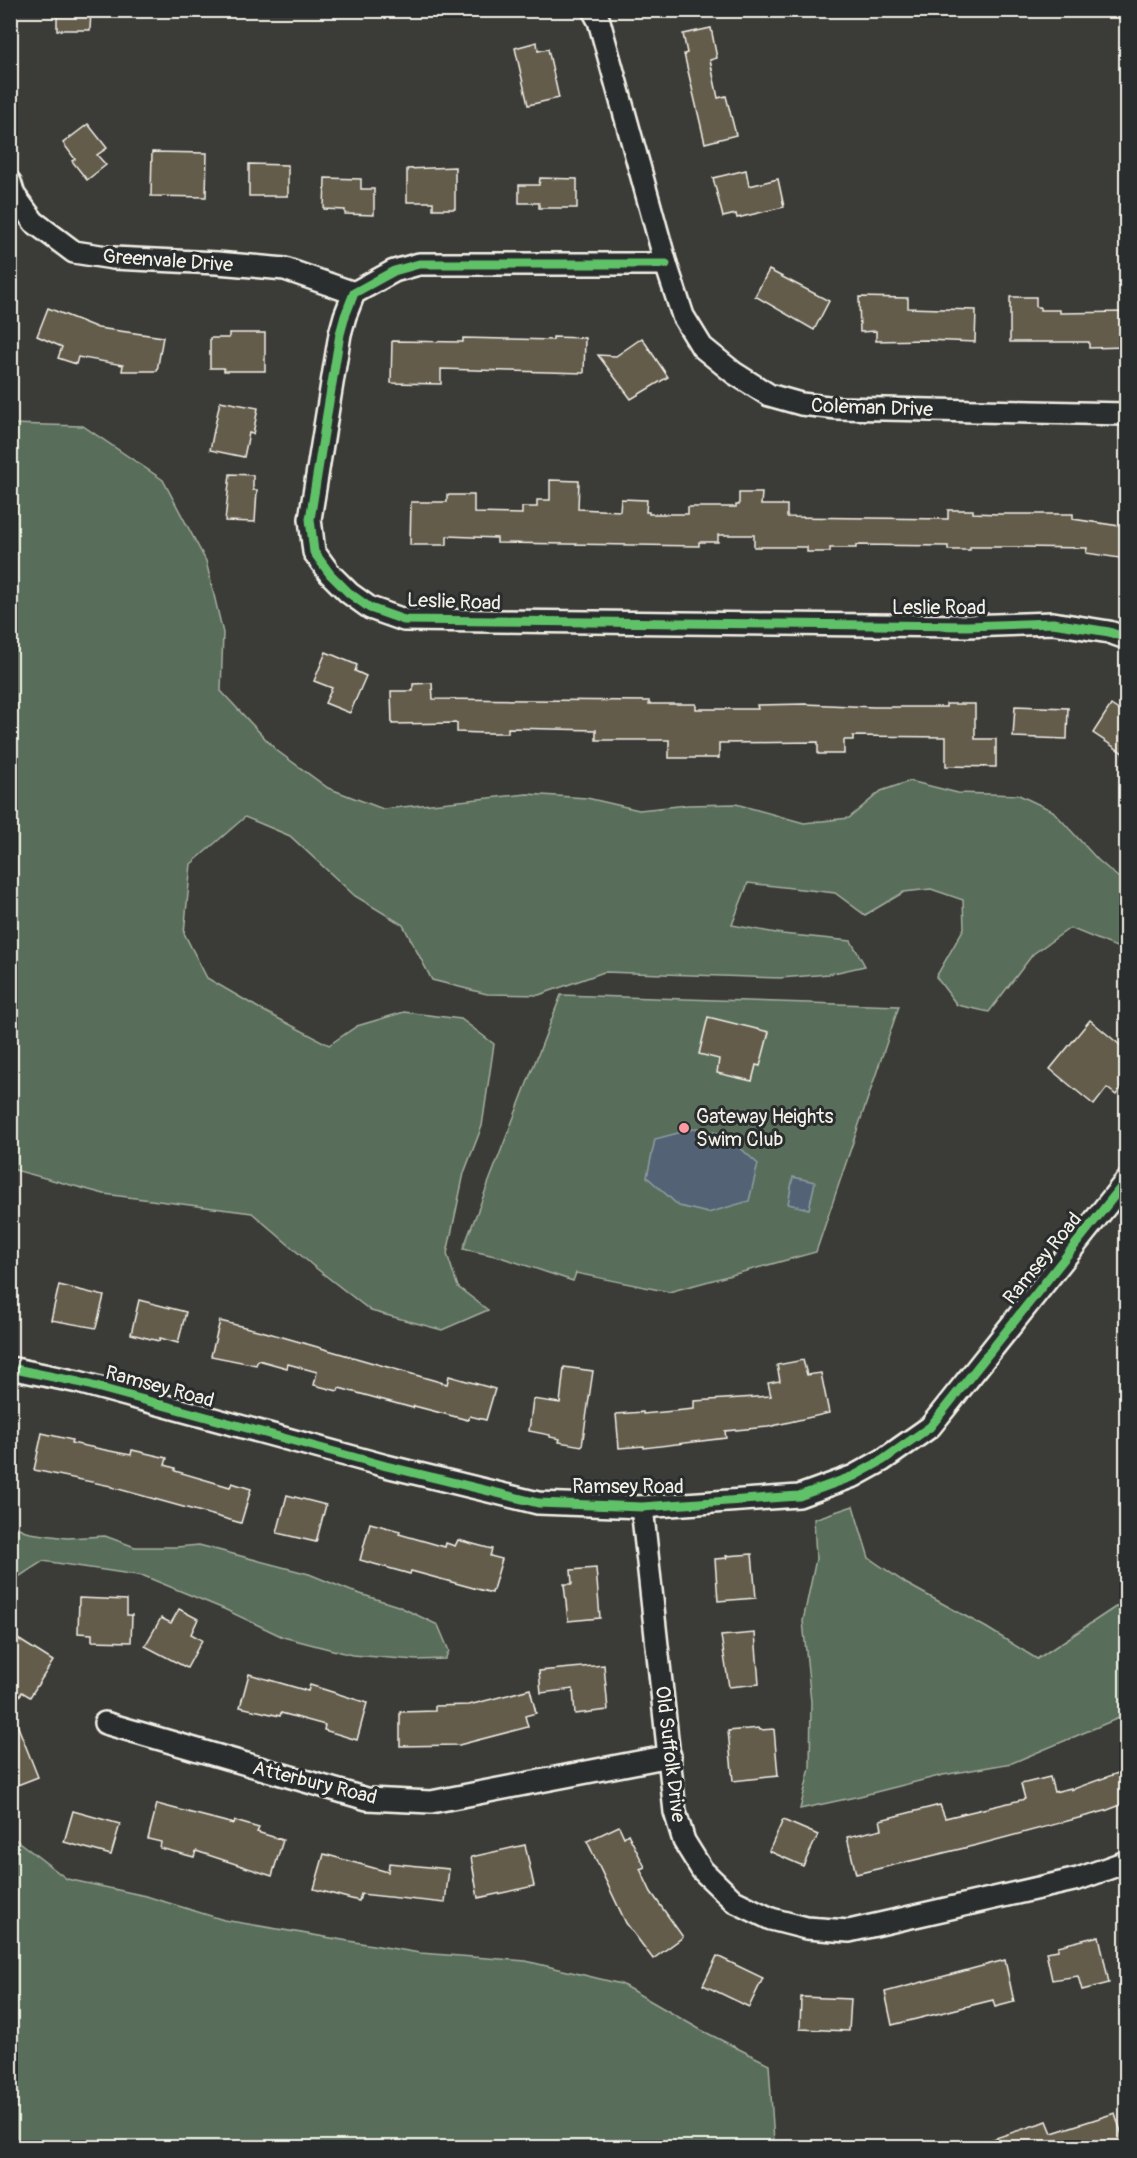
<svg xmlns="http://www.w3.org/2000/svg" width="1137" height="2158" font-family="Pangolin,sans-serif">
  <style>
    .green { fill: #586e5a; stroke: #a6b0a1; stroke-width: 1.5 }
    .water { fill: #526475; stroke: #939ca3; stroke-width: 1.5 }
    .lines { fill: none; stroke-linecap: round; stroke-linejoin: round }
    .stream { stroke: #939ca3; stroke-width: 7 }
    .building { fill: #635c4c; stroke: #f4f1e8; stroke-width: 1.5 }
    .minor-casing { stroke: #f4f1e8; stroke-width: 26 }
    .minor { stroke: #2a2d2e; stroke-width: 21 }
    .cycleway-casing { stroke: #2a2d2e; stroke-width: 13 }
    .cycleway { stroke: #61c268; stroke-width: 9 }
    .poi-dot { fill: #ff9aa2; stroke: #2a2d2e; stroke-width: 2 }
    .labels { text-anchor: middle; stroke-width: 6; stroke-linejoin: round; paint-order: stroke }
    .street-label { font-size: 20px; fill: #f4f1e8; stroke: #2a2d2e }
    .poi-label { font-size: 20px; fill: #f4f1e8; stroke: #2a2d2e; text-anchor: start }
  </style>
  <rect width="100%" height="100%" fill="#3b3b37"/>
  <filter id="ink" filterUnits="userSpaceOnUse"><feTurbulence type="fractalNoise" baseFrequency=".0167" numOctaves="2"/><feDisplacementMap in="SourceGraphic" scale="12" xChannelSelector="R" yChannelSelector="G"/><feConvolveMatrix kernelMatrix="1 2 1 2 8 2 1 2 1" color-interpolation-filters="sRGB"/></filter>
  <g filter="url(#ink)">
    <g class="green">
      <path d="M11,424L83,426L163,480L206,561L223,633L221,691L276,750L328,788L383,809L527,794L587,798L639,810L688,805L736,804L804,823L849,818L881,791L910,781L958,793L1019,795L1053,811L1098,860L1126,884V951L1070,928L1033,954L989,1012L957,1005L936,977L964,928L963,900L931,889L904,892L865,915L835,893L748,883L732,925L782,934L851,941L865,966L829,974L780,978L604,972L539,995L487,994L432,980L403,925L355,896L290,836L245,817L191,864L184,933L207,978L262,1010L329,1045L357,1026L404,1012L461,1019L494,1044L482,1126L464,1173L447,1254L458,1287L488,1310L442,1330L371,1311L312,1265L252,1213L104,1194L11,1169Z"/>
      <path d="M561,995L899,1006L816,1252L669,1292L576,1273L573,1281L500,1257L463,1249Z"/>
      <path d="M853,1506L869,1558L907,1584L987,1628L1037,1659L1126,1600V1715L1012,1763L943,1775L860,1796L800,1809L810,1768L811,1702L803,1621L816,1559L814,1519Z"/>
      <path d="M10,1524L30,1533L67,1538L105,1536L135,1547H177L199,1545L309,1574L351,1591L398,1606L438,1625L449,1651L445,1659L416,1660L352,1655L283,1637L224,1609L144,1576L43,1561L11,1582Z"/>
      <path d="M11,1836L67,1879L146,1896L224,1920L420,1953L526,1961L621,1984L701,2030L769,2064L774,2142L770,2148L11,2147Z"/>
    </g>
    <g class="water">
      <path d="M697,1128L726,1135L758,1164L749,1201L708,1213L679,1206L647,1177L655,1139Z"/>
      <path d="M793,1177L815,1182L809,1209L788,1204Z"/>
    </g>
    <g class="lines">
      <path class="stream" d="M10,751L15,766"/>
    </g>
    <g class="building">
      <path d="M57,10H91L90,30H57Z"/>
      <path d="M711,28L717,58L710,60L718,98L726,96L736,135L705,143L684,54L687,53L683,34Z"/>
      <path d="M537,42L538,51L548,49L559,98L528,105L515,48Z"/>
      <path d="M88,124L107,148L97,155L106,165L87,180L72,161L75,159L63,143Z"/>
      <path d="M152,152L207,153L206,197L151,196Z"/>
      <path d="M249,164L288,165V196H249Z"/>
      <path d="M455,167V209H433V202H407V169Z"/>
      <path d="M746,170L749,186L778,179L784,207L737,218L736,214L723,217L713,178Z"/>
      <path d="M325,178L361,179V189H374V215L345,214V210L324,209Z"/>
      <path d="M540,178L577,179V208H539V203H519V185H539Z"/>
      <path d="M769,270L829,301L814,330L755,296Z"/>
      <path d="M859,297L908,298V308L976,310L975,342L926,340L876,341V331L860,332Z"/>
      <path d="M1010,297H1036V307H1040V310H1060V313L1126,312V347L1089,348V342H1010Z"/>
      <path d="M48,308L98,328L163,337L157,371H122L123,365L78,357L76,364L58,358L62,347L37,336Z"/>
      <path d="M229,333H265V371H224V368H210V338H229Z"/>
      <path d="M553,337L585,338L584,373L441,369V384L391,383L392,341L463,342V338L553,340Z"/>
      <path d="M642,338L668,377L631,399L598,355L616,356Z"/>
      <path d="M220,401L258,408L253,434L249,433L244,457L210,450Z"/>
      <path d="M230,474L253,475V490H257L255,522L225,521Z"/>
      <path d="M550,480L579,481L578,509L620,511L621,499L647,500L646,512H649V514H688V507H736V505H739V493H762L761,505H787V517L948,519V510H973V513L998,514H1073V519L1126,527V559L1086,553L1087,548L1020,547H970V550H948V546L856,545V548H830V552H807V547H754V535H718V542H699V546L497,543V538L447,536V545H410L411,502H447V495H474V513L522,514V507H537V500H550Z"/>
      <path d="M326,652L357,665L355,671L366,676L350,713L325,703L332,688L314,681Z"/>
      <path d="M432,683L433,699L649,701V704H696V709H758L757,705L805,704L874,707H946V704H975V739H996V767L946,766V737L853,736V740H844V754H818V742L719,743V758H669V740H596V730L508,728V733H482L457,732V723L392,724L391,691H413V684Z"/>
      <path d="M1111,705L1126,715V755L1093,733Z"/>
      <path d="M1015,706L1068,708L1067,739L1013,737Z"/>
      <path d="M708,1017L769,1032L760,1066L756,1065L752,1081L717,1073L719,1059L699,1054Z"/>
      <path d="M1090,1020L1126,1050V1082L1116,1095L1107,1088L1094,1105L1050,1069Z"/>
      <path d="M59,1285L104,1296L96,1328L51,1320Z"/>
      <path d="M139,1300L186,1312L178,1343L160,1338L159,1341L131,1334Z"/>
      <path d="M220,1321L265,1332L447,1384L449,1376L495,1389L486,1420L470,1416L468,1420L414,1406L413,1408L339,1388L338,1391L314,1385L317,1372L288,1364L287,1368L258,1360L256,1365L211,1356Z"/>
      <path d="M803,1360L807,1375L821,1373L829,1413L768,1427L725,1431L726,1438L644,1448V1446L619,1448L616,1414L643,1412V1414L694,1409V1401L771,1396L768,1383L780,1381L777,1365Z"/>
      <path d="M564,1367L593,1371L582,1446L559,1442L560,1439L550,1437V1435L529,1431L533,1399L560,1403Z"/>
      <path d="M42,1433L72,1440L71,1443L120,1453L131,1455L132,1450L167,1458L165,1465L175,1468V1471L230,1487L232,1483L251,1489L241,1523L111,1487V1486L34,1470Z"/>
      <path d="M287,1495L326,1505L316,1542L277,1533Z"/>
      <path d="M370,1523L400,1531L399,1534L445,1547L446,1543L455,1546L458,1540L492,1549L490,1556L502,1559L492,1593L411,1571L410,1574L360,1560Z"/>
      <path d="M752,1554L756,1598L718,1601L715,1559L727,1558L726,1556Z"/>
      <path d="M596,1568L600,1618L568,1621L564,1584H572L571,1570Z"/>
      <path d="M79,1598L127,1600V1615H132L131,1642L92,1641V1634L78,1633Z"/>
      <path d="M179,1609L198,1619L191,1634L202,1640L187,1668L145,1646L161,1618L171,1623Z"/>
      <path d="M755,1633L759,1684L729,1687L721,1636Z"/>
      <path d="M10,1634L53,1661L30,1697L22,1692L11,1709L38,1777L10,1788Z"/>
      <path d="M604,1665L608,1710L575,1714L573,1689L541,1693L539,1671Z"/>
      <path d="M249,1674L308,1691L310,1685L367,1703L357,1740L324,1730L325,1725L281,1713L280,1716L240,1707Z"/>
      <path d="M530,1689L536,1713L525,1716L528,1727L459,1745L400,1746V1712L435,1711V1706L469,1705Z"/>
      <path d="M759,1728L760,1730L774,1729L778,1776L733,1781L728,1731Z"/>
      <path d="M1126,1770V1803L1105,1811L977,1845L856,1874L847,1837L882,1829L880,1820L940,1805L945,1818L1025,1799L1021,1784L1050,1777L1054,1792L1071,1788V1790Z"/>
      <path d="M157,1804L234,1824L235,1821L259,1828L257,1832L283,1840L272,1876L196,1851L194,1857L160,1848L161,1842L148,1839Z"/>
      <path d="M73,1811L120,1824L111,1855L64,1842Z"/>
      <path d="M783,1820L818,1835L803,1866L769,1851Z"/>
      <path d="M619,1826L624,1837L628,1834L645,1867L640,1869L651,1892L683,1937L653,1959L626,1923L587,1841Z"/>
      <path d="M525,1845L534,1886L478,1898L471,1857Z"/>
      <path d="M324,1854L388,1872L389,1863L449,1869L445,1903L361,1894L359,1901L314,1889Z"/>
      <path d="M1099,1936L1109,1983L1082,1990L1078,1976L1052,1980L1046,1952L1058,1950V1946Z"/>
      <path d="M717,1956L763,1978L749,2007L703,1985Z"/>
      <path d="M1005,1960L1014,2002L995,2007L993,2000L892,2025L885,1992Z"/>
      <path d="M801,1997L851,1999L849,2031L800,2029Z"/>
      <path d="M1115,2113L1124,2141L1104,2148H978V2144L1047,2121L1052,2133Z"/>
    </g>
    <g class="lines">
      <g class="minor-casing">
        <g id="minor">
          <path d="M593,10L599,21L666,264L683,316L702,347L734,373L769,395L801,404L837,408L1126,414"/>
          <path d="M10,182L14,195L34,222L74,252L113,258L217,263L285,269L354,293"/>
          <path d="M666,264H419L394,271L354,293L345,316L340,334L310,519L314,552L330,574L349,593L370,608L404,620L967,626L1053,623L1109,632L1126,638"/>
          <path d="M10,1368L78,1382L386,1466L538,1503L642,1507L799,1496L854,1476L883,1460L930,1427L1126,1181"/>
          <path d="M642,1507L675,1812L684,1841L702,1870L734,1901L771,1919L806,1928L849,1931L1078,1879L1126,1862"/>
          <path d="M105,1723L367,1799L431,1802L670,1756"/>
        </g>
      </g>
      <use href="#minor" class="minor"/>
      <g class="cycleway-casing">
        <g id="cycleway">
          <path d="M666,264H419L394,271L354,293L345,316L340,334L310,519L314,552L330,574L349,593L370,608L404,620L967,626L1053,623L1109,632L1126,638"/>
          <path d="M10,1368L78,1382L386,1466L538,1503L642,1507L799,1496L854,1476L883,1460L930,1427L1126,1181"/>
        </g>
      </g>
      <use href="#cycleway" class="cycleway"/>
    </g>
  </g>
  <circle class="poi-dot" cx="684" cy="1128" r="6"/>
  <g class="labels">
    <g class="street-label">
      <text transform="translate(168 260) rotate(4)" y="7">Greenvale Drive</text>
      <text transform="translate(872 407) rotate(2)" y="7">Coleman Drive</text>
      <text transform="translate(454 601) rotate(2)" y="7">Leslie Road</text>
      <text x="939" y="614">Leslie Road</text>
      <text transform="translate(1042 1258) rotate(-51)" y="7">Ramsey Road</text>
      <text transform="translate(160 1386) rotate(15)" y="7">Ramsey Road</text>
      <text x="628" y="1493">Ramsey Road</text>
      <text transform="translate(671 1754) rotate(83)" y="7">Old Suffolk Drive</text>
      <text transform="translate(315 1782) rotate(14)" y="7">Atterbury Road</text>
    </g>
    <g class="poi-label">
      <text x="696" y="1123">Gateway Heights<tspan x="696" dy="23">Swim Club</tspan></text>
    </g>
  </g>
  <rect width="1137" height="2158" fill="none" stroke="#2a2d2e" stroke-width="36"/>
  <rect x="18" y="18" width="1101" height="2122" fill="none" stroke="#f4f1e8" stroke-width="2" filter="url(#ink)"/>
</svg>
